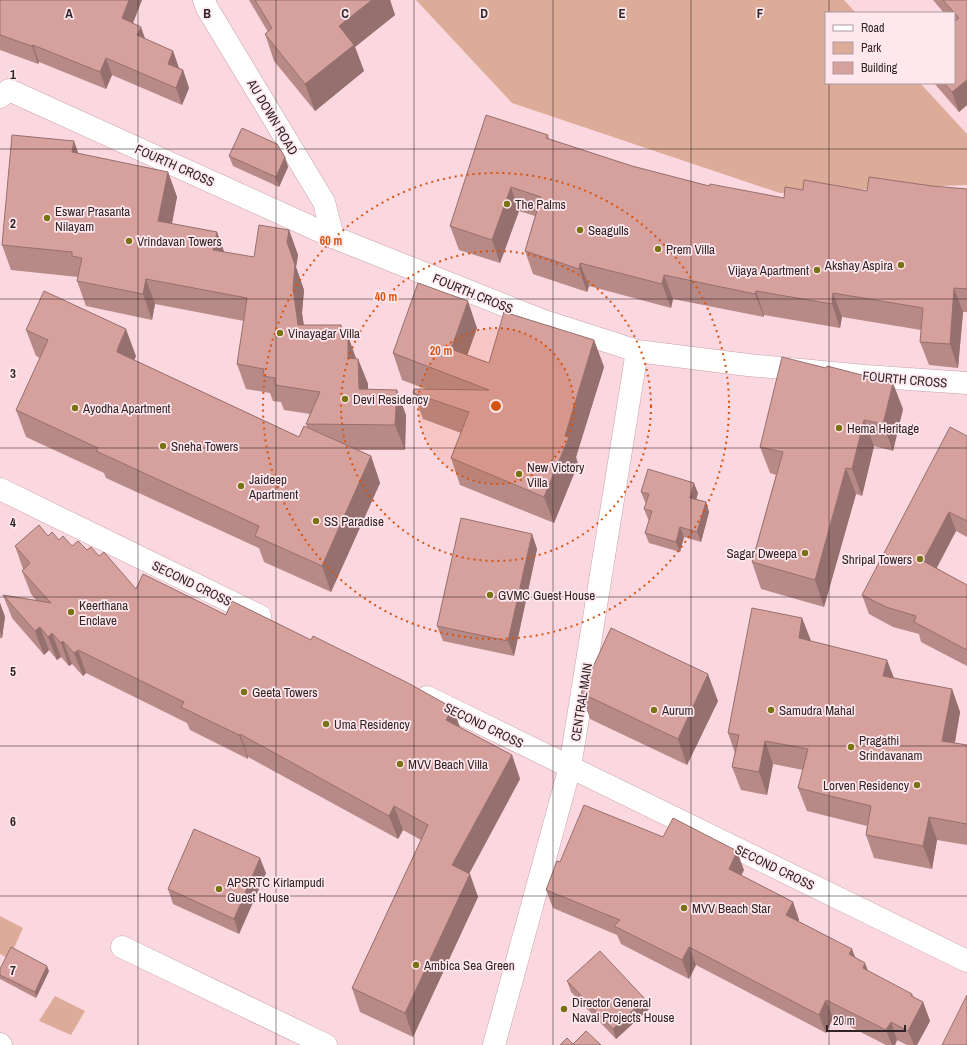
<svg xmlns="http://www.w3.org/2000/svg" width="967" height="1045" font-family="'Archivo Narrow',sans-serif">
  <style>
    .green { fill: #dcac98 }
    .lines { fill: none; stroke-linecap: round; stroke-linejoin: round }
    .minor-casing { stroke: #c5a3ac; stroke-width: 23 }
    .major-casing { stroke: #c5a3ac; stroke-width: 23 }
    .minor { stroke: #fff; stroke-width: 22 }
    .major { stroke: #fff; stroke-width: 22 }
    .wall { fill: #b88a87 }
    .shaded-wall { fill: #96706e }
    .building { fill: #d6a09d; stroke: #96706e }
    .grid { fill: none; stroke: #312427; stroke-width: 1; stroke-opacity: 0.55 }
    .ring { fill: none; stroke: #d6540f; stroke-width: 2; stroke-dasharray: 2 4 }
    .poi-dot { fill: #797315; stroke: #fee8ee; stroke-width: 1.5 }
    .labels { text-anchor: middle; stroke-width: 3.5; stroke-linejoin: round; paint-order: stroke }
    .street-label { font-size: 13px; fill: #312427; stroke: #fee8ee }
    .poi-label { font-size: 13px; fill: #312427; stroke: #fee8ee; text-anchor: start }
    .grid-label { font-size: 13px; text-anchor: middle; font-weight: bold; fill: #312427; stroke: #fee8ee; stroke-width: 3.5; stroke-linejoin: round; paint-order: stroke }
    .centre { fill: #d6540f; stroke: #fee8ee; stroke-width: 2 }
    .ring-label { font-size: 12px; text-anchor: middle; font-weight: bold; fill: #d6540f; stroke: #fee8ee; stroke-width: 3.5; stroke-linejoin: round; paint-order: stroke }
  </style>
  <rect width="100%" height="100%" fill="#fbd7e0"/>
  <g class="green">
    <path d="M416,0H844L856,13H826V83H920L967,134V185L780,193L512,103Z"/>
    <path d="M0,916L23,928L9,959L0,954Z"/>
    <path d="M55,996L85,1011L71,1035L39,1021Z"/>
  </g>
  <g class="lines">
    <g class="minor-casing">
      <g id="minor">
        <path d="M204,0L207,8L324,202L333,237"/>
        <path d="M0,97L9,90L333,237L541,320L637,351L748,365L865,376L967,383"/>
        <path d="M0,489L260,616"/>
        <path d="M427,697L967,961"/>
        <path d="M122,947L326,1045"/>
        <path d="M494,1045L570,767L637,351"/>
      </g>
    </g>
    <g class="major-casing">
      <path id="major" d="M0,1044L1,1045"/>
    </g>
    <use href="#minor" class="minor"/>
    <use href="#major" class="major"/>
  </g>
  <g class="wall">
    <path d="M0,0L133,23L145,39L173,51L179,69L183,70L189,88L182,105L112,75L106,89L39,62L38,64L0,50Z"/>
    <path d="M249,0H390L395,15L355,47L364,71L315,111L274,61L265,34L268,32Z"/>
    <path d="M933,0H967V105L959,112L934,83H954V13H944Z"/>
    <path d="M548,135L549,139L632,166L709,186L784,198L803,190L867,191L932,186L967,189V312H963L958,368L929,365L920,342L921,330L842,317L840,328L764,315V317L673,299L671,308L589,286L587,292L533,274L525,251L535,216L519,211L500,263L459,250L450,226Z"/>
    <path d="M78,154L168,172L177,197L172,224L217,232L224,252L254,257L289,230L298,255L296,267L304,290L302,313L304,325L345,336H348L356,359H358L368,384V389L406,415L405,450H357L371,456L380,483L331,592L264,562L259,548L106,478L104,473L26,437L16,410L40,358L36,356L26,330L136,356L134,360L299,437L307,427L306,424L310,414L284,410L281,402L273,401L270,393L246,389L237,364L244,321L155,304L152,320L86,306L77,281L78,277L11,270L2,245Z"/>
    <path d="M229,156L285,157L288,167L279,187L233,166Z"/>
    <path d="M477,328L467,355L489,363L594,340L604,367L576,457L578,464L554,523L460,485L451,458L461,433L423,419L413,393L426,389L402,380L393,353Z"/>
    <path d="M903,409L893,451L874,446L862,496L856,494L824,607L761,589L752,562L776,475L770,473L760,447Z"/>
    <path d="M967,436V537L956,531L936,568L967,585V666L921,642L919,634L893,627L869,614L862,595Z"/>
    <path d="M641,492L698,493L696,499L706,502L709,512L701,542L684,537L680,552L649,543L645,533L649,520L648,519L644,509L646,503L645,502Z"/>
    <path d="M532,534L537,549L514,656L443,641L437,626Z"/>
    <path d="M48,536L59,540L72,546L87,550L99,556L136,589L226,615L311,640L453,708L460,727L512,755L520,779L469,873L478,897L413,1037L360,1012L352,988L421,840L403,830L398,839L248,757V759L190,730L187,723L86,673L83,676L72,664L69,666L61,657L57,660L49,650L44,655L12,618L3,595L36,600L31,594L22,571L23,569L15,546Z"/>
    <path d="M0,603L5,617L2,638H0Z"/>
    <path d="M802,618L811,641L894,678L952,689L960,712L955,743L967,745V845L937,840L932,869L874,858L866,835L867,826L807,811L798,788L803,770L773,764L767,795L741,790L732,767L735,753L728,733Z"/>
    <path d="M581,693L718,701L687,765L590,719Z"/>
    <path d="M663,837L744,870L741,875L793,902L799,920V922L855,957L868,971L923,1002L930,1021L917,1045H907L897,1040L895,1045H886L833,1018L826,1033L696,965L689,979L621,944L617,935L553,908L546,890L560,862Z"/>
    <path d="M266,873L239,934L173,904L168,889Z"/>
    <path d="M0,969L49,971L36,998L0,979Z"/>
    <path d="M567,981L645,999L649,1009L616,1039L571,992Z"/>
  </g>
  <g class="shaded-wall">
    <path d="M129,0H142L128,36L122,18Z"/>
    <path d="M372,0H390L395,15L355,47L364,71L315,111L305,84L339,26Z"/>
    <path d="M141,27L147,44L137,35Z"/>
    <path d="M33,45L39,62L38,64L32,46Z"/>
    <path d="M173,51L179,68L174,81L168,64Z"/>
    <path d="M106,58L112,75L106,89L100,72Z"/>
    <path d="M183,70L189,88L182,105L176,88Z"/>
    <path d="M967,80V105L959,112L952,92Z"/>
    <path d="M74,141L83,166L72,152Z"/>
    <path d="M285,157L288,167L279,187L276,177Z"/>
    <path d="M168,172L177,197L167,246L158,221Z"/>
    <path d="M511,187L519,211L500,263L492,240Z"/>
    <path d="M289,230L298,255L296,267L304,290L302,313L307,350L298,325L287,242Z"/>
    <path d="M217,232L226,257L213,250Z"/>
    <path d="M580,263L589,286L587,292L579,269Z"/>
    <path d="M664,275L673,299L671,308L662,284Z"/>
    <path d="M146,279L155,304L152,320L143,294Z"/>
    <path d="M954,288L963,312L958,368L950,344Z"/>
    <path d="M756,291L764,315V317L755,294Z"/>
    <path d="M833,293L842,317L840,328L832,304Z"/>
    <path d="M468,301L477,328L460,375L451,349Z"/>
    <path d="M341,325L348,344V336L357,361L348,358L340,336Z"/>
    <path d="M126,329L136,356L129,372L117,352L119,345Z"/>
    <path d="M594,340L604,367L576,457L578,464L554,523L544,497L565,436Z"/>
    <path d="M358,359L368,384V414L359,389Z"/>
    <path d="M893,383L903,409L893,451L883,424Z"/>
    <path d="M397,390L406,415L405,450L395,425Z"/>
    <path d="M864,420L874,446L862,496L852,469Z"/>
    <path d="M371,456L380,483L331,592L322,566Z"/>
    <path d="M846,468L856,494L824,607L815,580Z"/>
    <path d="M694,483L698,493L694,508L690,498Z"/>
    <path d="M706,502L709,512L701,542L697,532Z"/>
    <path d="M949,512L956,531L930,581L923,561Z"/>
    <path d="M680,527L684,537L680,552L676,542Z"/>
    <path d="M532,534L537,549L514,656L508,641Z"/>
    <path d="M0,603L5,617L2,638L0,631Z"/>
    <path d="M802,618L811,641L799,638Z"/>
    <path d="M40,627L49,650L44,655L35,631Z"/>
    <path d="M52,633L61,657L57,660L48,637Z"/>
    <path d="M63,641L72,664L69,666L61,643Z"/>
    <path d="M78,650L86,673L83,676L74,653Z"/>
    <path d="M887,660L896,683L883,676Z"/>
    <path d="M708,674L718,701L687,765L678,739Z"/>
    <path d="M952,689L960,712L951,764L942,741Z"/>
    <path d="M453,708L461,731L446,720Z"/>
    <path d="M240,734L248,757V759L239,735Z"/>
    <path d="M765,741L773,764L767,795L759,772Z"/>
    <path d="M512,755L520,779L461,889L452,865Z"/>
    <path d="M394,806L403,830L398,839L389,816Z"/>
    <path d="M929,817L937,840L932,869L923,846Z"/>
    <path d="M737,851L744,870L735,887L729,869Z"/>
    <path d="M260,858L266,873L239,934L234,919Z"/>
    <path d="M470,874L478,897L413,1037L405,1013Z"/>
    <path d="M793,902L799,920L793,934L786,915Z"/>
    <path d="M689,947L696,965L689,979L682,960Z"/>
    <path d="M852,949L859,967L849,954Z"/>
    <path d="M865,963L872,981L863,968Z"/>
    <path d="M47,966L49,971L36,998L35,992Z"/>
    <path d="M912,994L919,1010L923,1002L930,1021L917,1045H914L908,1031L911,996Z"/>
    <path d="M645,999L649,1009L616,1039L613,1029Z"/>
    <path d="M826,1000L833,1018L826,1033L819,1015Z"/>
    <path d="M891,1022L897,1040L895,1045H892L886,1030Z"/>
  </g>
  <g class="building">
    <path d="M0,0H129L122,18L141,27L137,35L173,51L168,64L183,70L176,88L106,58L100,72L33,45L32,46L0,35Z"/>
    <path d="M255,0H372L339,26L354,45L305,84L265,34L272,28Z"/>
    <path d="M943,0H967V80L952,92L944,83H954V22L959,18Z"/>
    <path d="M486,115L548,135L546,138L632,166L709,186L710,184L784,198L785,187L803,190L804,180L867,191L869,177L932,186L967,189V289L954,288L950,344L920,342L923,308L833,293L832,304L756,291L755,294L664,275L662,284L580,263L579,269L525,251L541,197L511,187L492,240L450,226Z"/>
    <path d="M242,128L277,144L285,157L276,177L229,156Z"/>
    <path d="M12,135L74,141L72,152L168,172L158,221L217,232L213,250L254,257L259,225L289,230L287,242L295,265L293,288L298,325H341L340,336H348V358L358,359L359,389L397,390L395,425L306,424L320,392L275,385V378L263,376L264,369L237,364L247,298L146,279L143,294L77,281L82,258L72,256V252L2,245Z"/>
    <path d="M418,283L468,301L451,349L489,363L504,312L594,340L565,436L569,437L544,497L451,458L469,412L413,393L414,389L489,390L393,353Z"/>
    <path d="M44,291L126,329L119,345L117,352L299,437L304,426L371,456L322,566L255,536L259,526L96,451L98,448L16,410L48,340L26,330Z"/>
    <path d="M782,357L826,368L827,366L893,383L883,424L864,420L852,469L846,468L815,580L752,562L783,452L760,447Z"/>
    <path d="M950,427L967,436V521L949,512L923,561L967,585V650L914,622L916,616L886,607L862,595Z"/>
    <path d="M648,469L694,483L690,498L706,502L697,532L680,527L676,542L645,533L652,511L644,509L649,494L641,492Z"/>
    <path d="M461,518L532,534L508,641L437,626Z"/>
    <path d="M39,525L48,536L52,532L59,540L63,536L72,546L78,541L87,550L91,547L99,556L104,552L136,589L143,574L226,615L232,601L311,640L313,636L408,683L453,708L446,720L512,755L452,865L470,874L405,1013L352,988L428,825L394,806L389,816L240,734L239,735L181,707L184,702L78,650L74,653L63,641L61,643L52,633L48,637L40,627L35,631L3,595L51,603L22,571L30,563L15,546Z"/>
    <path d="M752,608L802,618L799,638L887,660L883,676L952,689L942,741L967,745V824L929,817L923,846L866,835L871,806L798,788L808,749L765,741L759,772L732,767L739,735L728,733Z"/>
    <path d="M611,628L708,674L678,739L581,693Z"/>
    <path d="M584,805L663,837L673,818L737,851L729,869L793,902L786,915L852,949L849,954L865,963L863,968L912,994L911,996L923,1002L908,1031L891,1022L886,1030L826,1000L819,1015L689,947L682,960L614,926L620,920L546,890L557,861L560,862Z"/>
    <path d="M194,829L260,858L234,919L168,889Z"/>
    <path d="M11,947L47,966L35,992L0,975V969Z"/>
    <path d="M600,951L645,999L613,1029L567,981Z"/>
    <path d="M967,995V1045H942Z"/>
    <path d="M586,1031L601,1045H560L567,1038L573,1044Z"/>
  </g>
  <path class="grid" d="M138,0V1045M276,0V1045M414,0V1045M553,0V1045M691,0V1045M829,0V13M829,83V1045M0,149H967M0,299H967M0,448H967M0,597H967M0,746H967M0,896H967"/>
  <circle cx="496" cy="406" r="78" fill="#d6540f" fill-opacity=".12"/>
  <g class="ring">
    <circle cx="496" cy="406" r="78"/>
    <circle cx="496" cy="406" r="155"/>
    <circle cx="496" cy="406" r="233"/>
  </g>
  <g class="poi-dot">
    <circle cx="507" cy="204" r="4"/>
    <circle cx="47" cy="218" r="4"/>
    <circle cx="580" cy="230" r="4"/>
    <circle cx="129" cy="241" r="4"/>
    <circle cx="658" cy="249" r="4"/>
    <circle cx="901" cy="265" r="4"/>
    <circle cx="817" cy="270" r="4"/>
    <circle cx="280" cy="333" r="4"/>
    <circle cx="345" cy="399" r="4"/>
    <circle cx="75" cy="408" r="4"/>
    <circle cx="839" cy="428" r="4"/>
    <circle cx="163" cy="446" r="4"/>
    <circle cx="519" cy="474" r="4"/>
    <circle cx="241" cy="486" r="4"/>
    <circle cx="316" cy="521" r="4"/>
    <circle cx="805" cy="553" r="4"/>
    <circle cx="920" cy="559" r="4"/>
    <circle cx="490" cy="595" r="4"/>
    <circle cx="71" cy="612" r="4"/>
    <circle cx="244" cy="692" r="4"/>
    <circle cx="654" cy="710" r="4"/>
    <circle cx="771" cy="710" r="4"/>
    <circle cx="326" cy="724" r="4"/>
    <circle cx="851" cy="747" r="4"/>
    <circle cx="400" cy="764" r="4"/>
    <circle cx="917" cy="785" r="4"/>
    <circle cx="219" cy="889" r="4"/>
    <circle cx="684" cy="908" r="4"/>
    <circle cx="416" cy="965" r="4"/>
    <circle cx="564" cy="1009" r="4"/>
  </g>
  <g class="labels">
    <g class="street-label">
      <text transform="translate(273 117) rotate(59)" y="5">AU DOWN ROAD</text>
      <text transform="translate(175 165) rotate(24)" y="5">FOURTH CROSS</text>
      <text transform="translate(473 293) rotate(22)" y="5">FOURTH CROSS</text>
      <text transform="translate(905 379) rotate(5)" y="5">FOURTH CROSS</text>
      <text transform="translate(192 583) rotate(26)" y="5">SECOND CROSS</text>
      <text transform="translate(581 702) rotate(-81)" y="5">CENTRAL MAIN</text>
      <text transform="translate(484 725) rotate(26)" y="5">SECOND CROSS</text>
      <text transform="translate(775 867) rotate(26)" y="5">SECOND CROSS</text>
    </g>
    <g class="poi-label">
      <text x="515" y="209">The Palms</text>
      <text x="55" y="216">Eswar Prasanta<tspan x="55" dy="15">Nilayam</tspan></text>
      <text x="588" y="235">Seagulls</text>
      <text x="137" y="246">Vrindavan Towers</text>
      <text x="666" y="254">Prem Villa</text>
      <text x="893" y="270" text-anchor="end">Akshay Aspira</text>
      <text x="809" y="275" text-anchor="end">Vijaya Apartment</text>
      <text x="288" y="338">Vinayagar Villa</text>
      <text x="353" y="404">Devi Residency</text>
      <text x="83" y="413">Ayodha Apartment</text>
      <text x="847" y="433">Hema Heritage</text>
      <text x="171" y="451">Sneha Towers</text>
      <text x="527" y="472">New Victory<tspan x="527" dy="15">Villa</tspan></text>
      <text x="249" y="484">Jaideep<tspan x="249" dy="15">Apartment</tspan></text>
      <text x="324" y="526">SS Paradise</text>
      <text x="797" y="558" text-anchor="end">Sagar Dweepa</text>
      <text x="912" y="564" text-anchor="end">Shripal Towers</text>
      <text x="498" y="600">GVMC Guest House</text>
      <text x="79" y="610">Keerthana<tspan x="79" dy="15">Enclave</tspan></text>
      <text x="252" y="697">Geeta Towers</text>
      <text x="662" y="715">Aurum</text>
      <text x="779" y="715">Samudra Mahal</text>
      <text x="334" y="729">Uma Residency</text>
      <text x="859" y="745">Pragathi<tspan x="859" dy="15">Srindavanam</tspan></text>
      <text x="408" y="769">MVV Beach Villa</text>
      <text x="909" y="790" text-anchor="end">Lorven Residency</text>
      <text x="227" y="887">APSRTC Kirlampudi<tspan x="227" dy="15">Guest House</tspan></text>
      <text x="692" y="913">MVV Beach Star</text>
      <text x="424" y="970">Ambica Sea Green</text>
      <text x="572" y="1007">Director General<tspan x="572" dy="15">Naval Projects House</tspan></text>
    </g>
  </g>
  <g class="grid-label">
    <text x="69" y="18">A</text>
    <text x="207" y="18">B</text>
    <text x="345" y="18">C</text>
    <text x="484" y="18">D</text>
    <text x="622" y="18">E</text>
    <text x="760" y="18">F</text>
    <text x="13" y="79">1</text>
    <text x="13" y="228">2</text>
    <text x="13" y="378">3</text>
    <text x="13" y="527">4</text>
    <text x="13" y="676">5</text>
    <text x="13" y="826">6</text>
    <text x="13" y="975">7</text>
  </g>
  <circle cx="496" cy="406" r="6" class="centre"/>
  <g class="ring-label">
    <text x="331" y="245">60 m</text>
    <text x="386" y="301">40 m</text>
    <text x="441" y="355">20 m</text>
  </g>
  <rect x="825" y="12" width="130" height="72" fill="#fee8ee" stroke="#ac9a9e"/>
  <rect x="833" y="25" width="20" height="6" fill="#ffffff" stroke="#ac9a9e"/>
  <text x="861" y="32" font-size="12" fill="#312427">Road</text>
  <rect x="833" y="42" width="20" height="12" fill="#dcac98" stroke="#ac9a9e"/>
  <text x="861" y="52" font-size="12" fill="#312427">Park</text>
  <rect x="833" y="62" width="20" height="12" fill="#d6a09d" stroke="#ac9a9e"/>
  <text x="861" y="72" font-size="12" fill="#312427">Building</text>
  <path d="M827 1025v6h78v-6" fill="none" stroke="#312427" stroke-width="2"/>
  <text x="833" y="1025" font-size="12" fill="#312427" stroke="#fee8ee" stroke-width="3" paint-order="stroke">20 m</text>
</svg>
